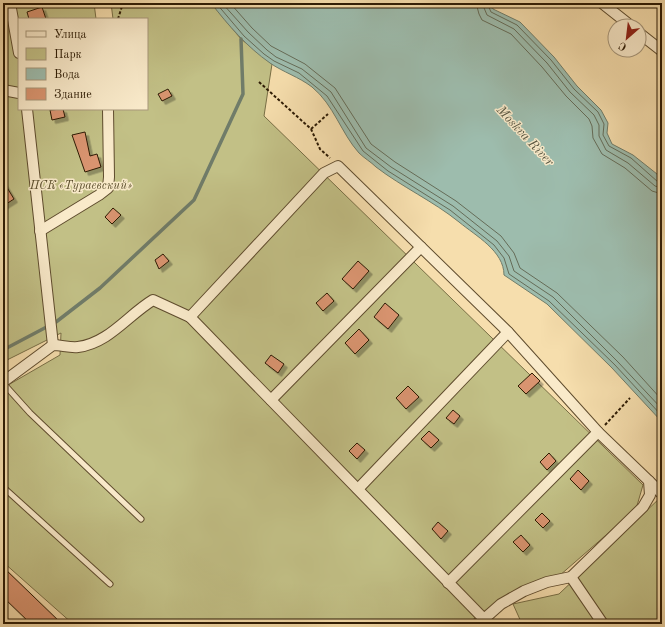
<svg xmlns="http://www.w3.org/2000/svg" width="665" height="627" font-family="'Old Standard TT',serif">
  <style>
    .green { fill: #c2c086; stroke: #786e45 }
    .water { fill: #9dbcad; stroke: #707c69 }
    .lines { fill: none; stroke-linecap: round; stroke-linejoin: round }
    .shore { stroke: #656c58; stroke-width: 1 }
    .stream { stroke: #707c69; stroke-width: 3.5 }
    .building { fill: #d9946f; stroke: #2d1b04; filter: url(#shadow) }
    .lane-casing { stroke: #5f4c2e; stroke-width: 7 }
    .street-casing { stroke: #5f4c2e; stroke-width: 12 }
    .path { stroke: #2d1b04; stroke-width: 2; stroke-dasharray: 3 2; stroke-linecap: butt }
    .lane { stroke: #f9eaca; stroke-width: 5 }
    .street { stroke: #f9eaca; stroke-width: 10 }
    .labels { text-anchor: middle; stroke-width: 3; stroke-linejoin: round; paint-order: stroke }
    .park-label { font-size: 12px; font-style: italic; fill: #5a4d2b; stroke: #f9eaca }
    .water-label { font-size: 13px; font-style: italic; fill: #54533f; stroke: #f9eaca }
  </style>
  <defs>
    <filter id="shadow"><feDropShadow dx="3.5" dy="3.5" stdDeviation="0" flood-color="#0004"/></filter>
  </defs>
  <rect width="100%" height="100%" fill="#f6dead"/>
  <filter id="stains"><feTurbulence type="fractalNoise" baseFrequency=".005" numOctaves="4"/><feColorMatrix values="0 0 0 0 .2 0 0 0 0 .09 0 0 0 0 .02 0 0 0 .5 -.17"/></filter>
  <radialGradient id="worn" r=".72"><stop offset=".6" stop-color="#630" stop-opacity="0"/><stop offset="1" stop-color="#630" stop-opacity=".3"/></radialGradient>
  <g class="green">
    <path d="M3,3H94L96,19H19V109H147V19H113L111,3H211L241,39L272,64L264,116L643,485L636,509L559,576L509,593L467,624H73L3,562V388L60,355L61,333L3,362Z"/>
    <path d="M662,496V624H522L513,604L559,594Z"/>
  </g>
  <path class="water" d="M211,3H491L493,9L520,22L554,57L577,86L601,110L608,123L607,133L612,144L633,155L657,174L662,181V422L612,368L547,304L504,275C504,251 476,236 459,222C433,201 402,187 376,167C371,162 364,158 359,153C341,133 334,105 312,87C299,77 283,72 270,63C247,47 228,25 211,3Z"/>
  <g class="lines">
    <g class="shore">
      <path d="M216,3L244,36L264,54L274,61L299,73L327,96L363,151L388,171L450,210L494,245L504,258L509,274L549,301L615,365L662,416"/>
      <path d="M222,3L248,32L267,50L276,57L302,69L331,92L366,148L391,167L453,206L497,241L509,256L514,271L553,297L618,362L662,409"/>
      <path d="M230,3L252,28L271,46L305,64L335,88L371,144L395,162L456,201L501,236L514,253L520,268L557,293L623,357L662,400"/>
      <path d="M476,3L479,14L482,20L511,34L542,67L566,96L589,119L592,126L593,138L602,154L625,168L652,191L662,194"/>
      <path d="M482,3L487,15L514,29L547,63L570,92L594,115L599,125V136L606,150L628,163L655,186L662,188"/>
      <path d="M487,3L491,12L517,25L551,60L574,89L598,112L604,124L603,135L609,146L631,158L658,182L662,183"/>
    </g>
    <path class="stream" d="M3,350L56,322L100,288L194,200L243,94L241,39"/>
  </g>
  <g class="building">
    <path d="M42,7L46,19H29L27,12Z"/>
    <path d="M168,89L172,96L162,101L158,94Z"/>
    <path d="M63,109L65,117L52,120L50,110Z"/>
    <path d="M85,132L90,156L97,154L101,167L85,172L72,135Z"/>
    <path d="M3,181L14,199L3,206Z"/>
    <path d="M113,208L121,215L112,224L105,217Z"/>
    <path d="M163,254L169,261L159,269L155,260Z"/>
    <path d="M358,261L369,271L353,289L342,279Z"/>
    <path d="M327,293L334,301L323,311L316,303Z"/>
    <path d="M385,303L399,315L388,329L374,317Z"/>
    <path d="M359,329L369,340L355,354L345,343Z"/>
    <path d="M271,355L284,364L278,373L265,363Z"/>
    <path d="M532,373L540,381L526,394L518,386Z"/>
    <path d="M408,386L419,397L406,409L396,398Z"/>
    <path d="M453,410L460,416L454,424L446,418Z"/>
    <path d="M429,431L439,440L431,448L421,439Z"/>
    <path d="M357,443L365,450L357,459L349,451Z"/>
    <path d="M549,453L556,461L547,470L540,462Z"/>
    <path d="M578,470L589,481L581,490L570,479Z"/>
    <path d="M542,513L550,521L543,528L535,520Z"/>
    <path d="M438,522L448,531L441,539L432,529Z"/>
    <path d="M521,535L530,545L523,552L513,542Z"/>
    <path d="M3,567L62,624H31L3,597Z"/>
  </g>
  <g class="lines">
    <g class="lane-casing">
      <g id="lane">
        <path d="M3,383L30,413L141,519"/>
        <path d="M3,487L110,584"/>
      </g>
    </g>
    <g class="street-casing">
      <g id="street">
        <path d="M10,3L19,53"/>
        <path d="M602,3L631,26"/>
        <path d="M639,33L662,51"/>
        <path d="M3,90L19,93"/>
        <path d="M27,109L53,345"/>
        <path d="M40,231L99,195L108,188L109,177L108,109"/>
        <path d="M3,382L53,345C61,345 70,348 78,347C109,343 128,315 153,300L190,317"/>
        <path d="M271,400L421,247"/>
        <path d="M649,481L662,494"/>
        <path d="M358,489L508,332"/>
        <path d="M571,577L603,624"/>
        <path d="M448,583L598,432"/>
        <path d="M481,624L484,619L501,604L524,591L547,582L571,577L643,507L650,495L649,481L598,432L508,332L338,166L324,173L190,317L484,619"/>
      </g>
    </g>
    <g class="path">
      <path d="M118,19L123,3"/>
      <path d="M259,82L311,129L320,149L330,158"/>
      <path d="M311,129L328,114"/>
      <path d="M605,425L630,398"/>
    </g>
    <use href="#lane" class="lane"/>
    <use href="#street" class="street"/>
  </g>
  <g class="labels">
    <g class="park-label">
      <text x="81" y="189">ПСК «Тураевский»</text>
    </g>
    <g class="water-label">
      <text transform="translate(526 135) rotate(47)" y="5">Moskva River</text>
    </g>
  </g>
  <rect width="665" height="627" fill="none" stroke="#f6dead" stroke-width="16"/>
  <rect x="4" y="4" width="657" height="619" fill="none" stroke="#2d1b04" stroke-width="2"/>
  <rect x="8" y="8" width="649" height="611" fill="none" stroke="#2d1b04"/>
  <rect x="18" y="18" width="130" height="92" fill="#f9eaca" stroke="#a7977b"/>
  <rect x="26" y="31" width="20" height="6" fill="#f9eaca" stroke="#a7977b"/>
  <text x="54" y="38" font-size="12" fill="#2d1b04">Улица</text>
  <rect x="26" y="48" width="20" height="12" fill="#c2c086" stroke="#a7977b"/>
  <text x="54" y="58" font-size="12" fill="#2d1b04">Парк</text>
  <rect x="26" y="68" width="20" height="12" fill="#9dbcad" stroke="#a7977b"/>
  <text x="54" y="78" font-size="12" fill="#2d1b04">Вода</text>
  <rect x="26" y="88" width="20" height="12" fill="#d9946f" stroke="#a7977b"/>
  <text x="54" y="98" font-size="12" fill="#2d1b04">Здание</text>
  <g transform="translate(627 38) rotate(208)"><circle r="19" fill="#f9eaca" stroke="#a7977b"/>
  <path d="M0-3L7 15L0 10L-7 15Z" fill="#8f2418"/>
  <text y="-6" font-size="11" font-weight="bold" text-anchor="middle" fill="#2d1b04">С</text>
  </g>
  <rect width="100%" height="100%" filter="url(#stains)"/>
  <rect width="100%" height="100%" fill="url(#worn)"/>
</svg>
